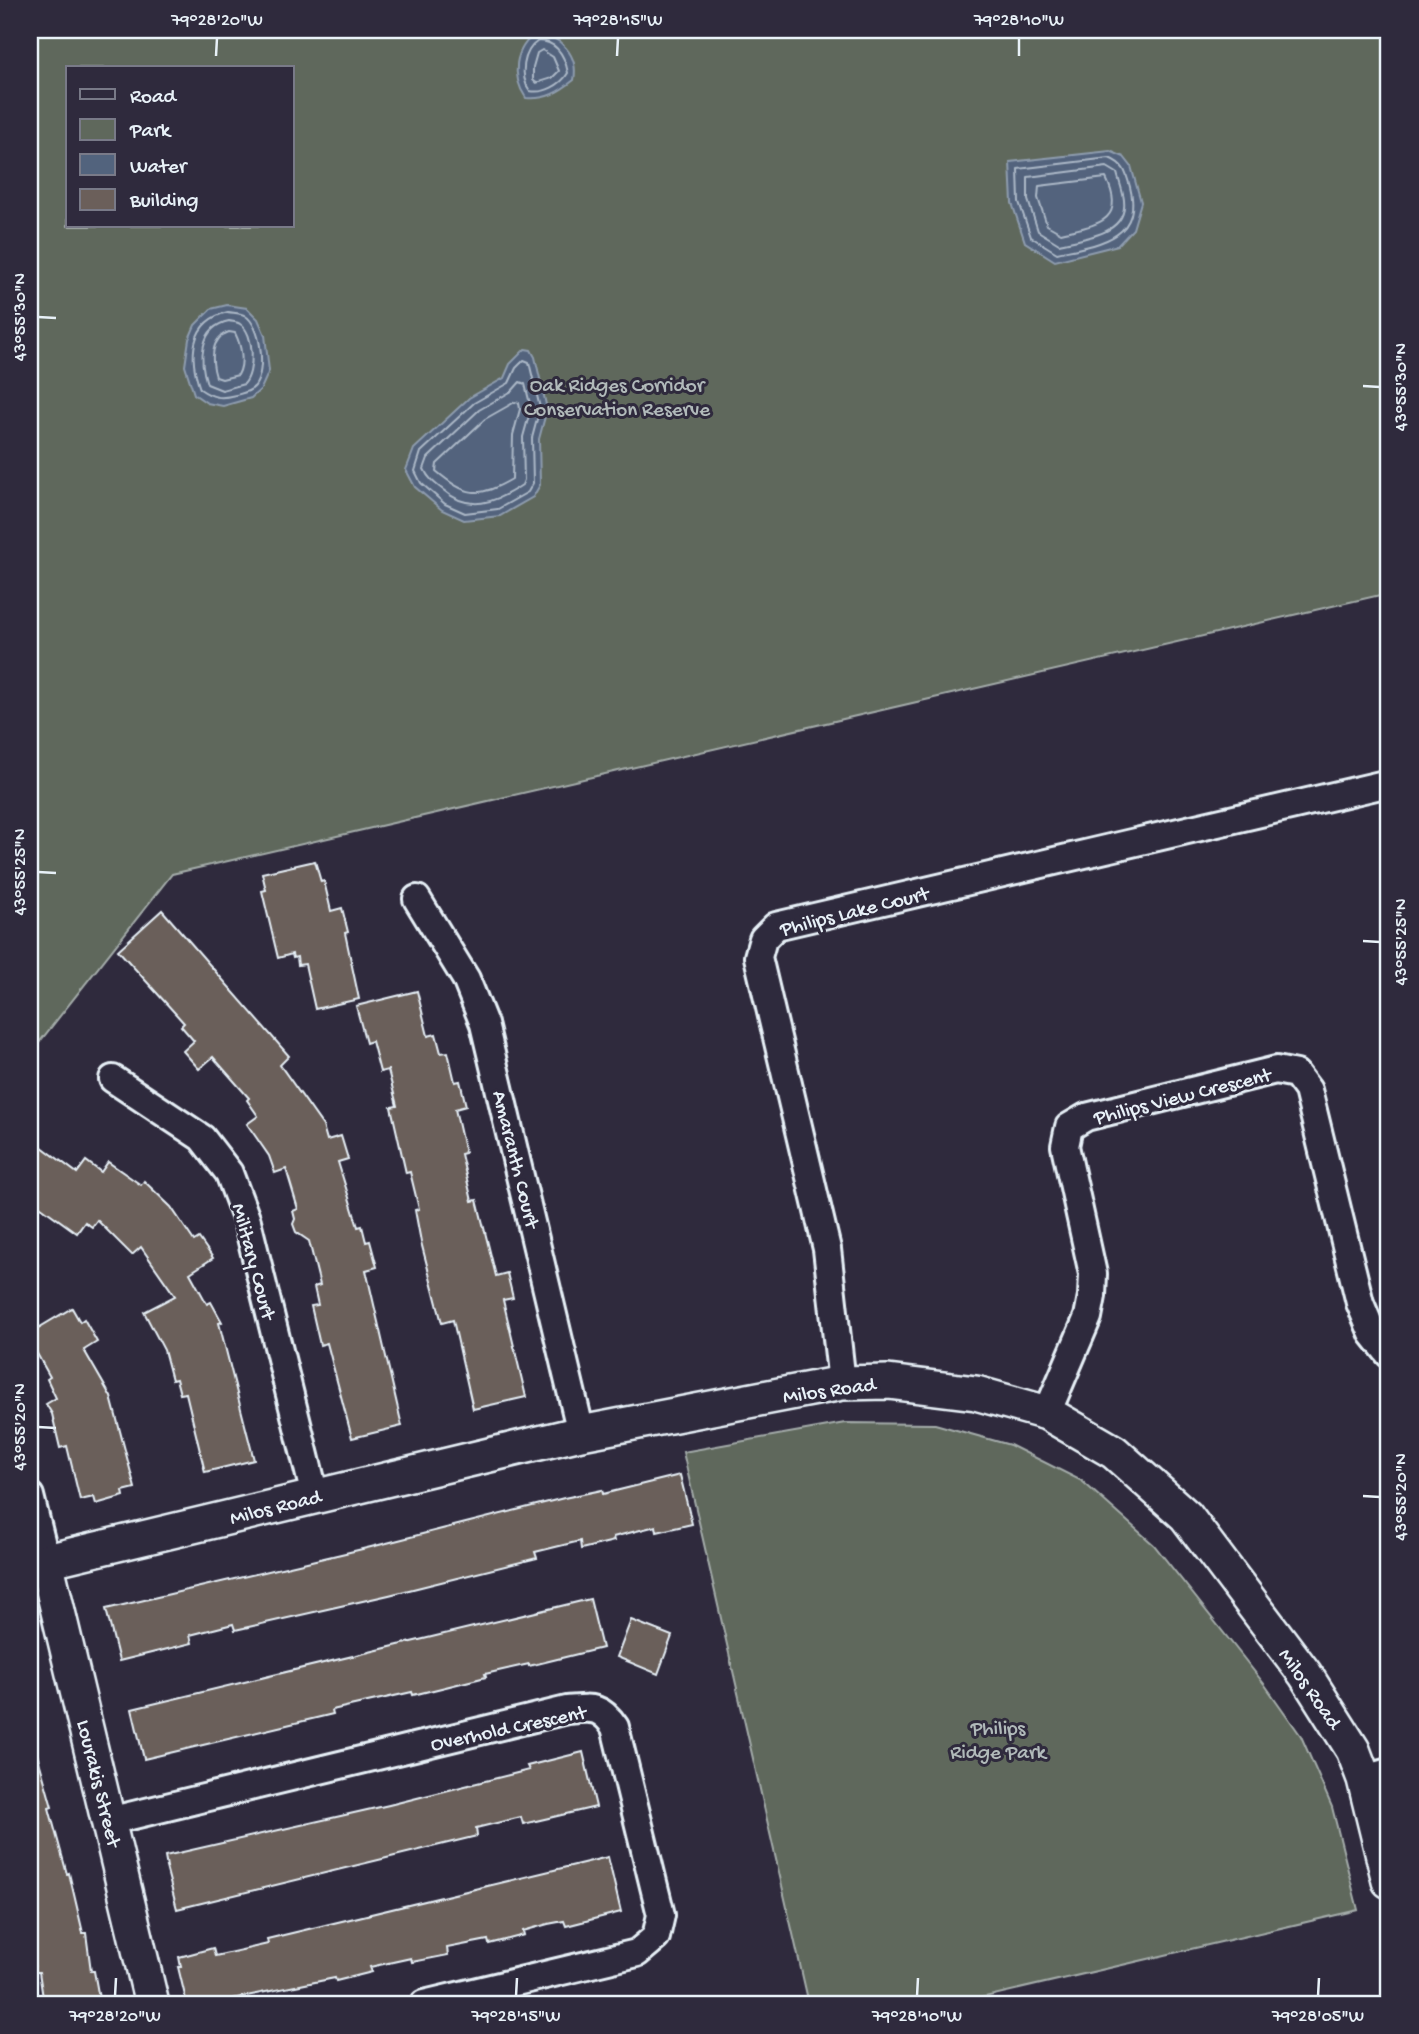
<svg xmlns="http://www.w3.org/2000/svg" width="1419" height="2034" font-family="'Gochi Hand',sans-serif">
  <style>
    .green { fill: #5f685c; stroke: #a4acaa; stroke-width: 2; fill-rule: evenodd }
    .water { fill: #52637d; stroke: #8e9cae; stroke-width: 2 }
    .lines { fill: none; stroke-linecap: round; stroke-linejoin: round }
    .shore { stroke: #acb8c7; stroke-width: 2 }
    .building { fill: #6b5f5a; stroke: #e8f1f8; stroke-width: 2 }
    .minor-casing { stroke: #e8f1f8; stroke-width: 32 }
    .tertiary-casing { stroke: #e8f1f8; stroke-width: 38 }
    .minor { stroke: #2f2a3d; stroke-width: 26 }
    .tertiary { stroke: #2f2a3d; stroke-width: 33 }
    .ticks { fill: none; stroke: #e8f1f8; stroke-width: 2.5 }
    .labels { text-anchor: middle; stroke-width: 6; stroke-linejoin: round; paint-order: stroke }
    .park-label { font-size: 21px; fill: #b1baba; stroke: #2f2a3d }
    .street-label { font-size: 21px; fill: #e8f1f8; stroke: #2f2a3d }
    .neatline { fill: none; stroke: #e8f1f8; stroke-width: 2.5 }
    .ticks-label { font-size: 18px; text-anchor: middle; fill: #e8f1f8 }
  </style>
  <rect width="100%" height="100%" fill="#2f2a3d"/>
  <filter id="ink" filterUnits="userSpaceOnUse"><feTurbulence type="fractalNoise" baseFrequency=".0143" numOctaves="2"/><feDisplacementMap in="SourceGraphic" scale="14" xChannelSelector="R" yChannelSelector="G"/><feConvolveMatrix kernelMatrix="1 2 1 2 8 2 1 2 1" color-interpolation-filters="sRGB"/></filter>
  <g filter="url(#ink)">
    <g class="green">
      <path d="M30,30H1389V593L172,874L30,1054ZM68,68H292V226H68Z"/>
      <path d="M845,1423L935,1424L1010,1445L1082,1481L1154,1545L1265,1685L1301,1736L1332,1807L1358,1910L955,2004H809L683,1452Z"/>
    </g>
    <g class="water">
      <path d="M536,33C560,35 579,55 574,80C559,92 546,100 526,98C511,76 514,49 536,33Z"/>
      <path d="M1110,151L1124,157L1131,166L1141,202L1133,229L1118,245L1055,261L1025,242L1012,203L1010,162Z"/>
      <path d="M227,305L247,308L258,319L265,335L269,371L261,389L251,398L223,406L207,403L194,394L185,366L189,339L195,325L211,309Z"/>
      <path d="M525,349L531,350L535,357L547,409L539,439L540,485L533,497L500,516L464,520L442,510L415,487L406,470L414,449L469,398L504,378L510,364Z"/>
    </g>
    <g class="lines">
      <g class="shore">
        <path d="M538,41C557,41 565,57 568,73C561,85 544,94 530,91C519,76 523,51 538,41Z"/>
        <path d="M542,50L553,57L559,71L552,78L536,83L533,80V67L537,53Z"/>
        <path d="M1109,158C1124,164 1126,172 1130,187C1144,240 1095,245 1057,253L1031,237L1019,202L1018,169Z"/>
        <path d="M1107,167L1117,173C1119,181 1123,191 1124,200C1128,235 1083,238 1059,244L1038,231L1028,200V177Z"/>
        <path d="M1106,178C1128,223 1094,225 1061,233L1047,225L1038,198L1039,186Z"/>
        <path d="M228,312C233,313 240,313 244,315C262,325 266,371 255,386C250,392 243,393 236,395C221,399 213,398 200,389C189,358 189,321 228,312Z"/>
        <path d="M229,321C232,322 238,322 240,324C255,333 255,373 244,384L222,390L207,384C199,360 199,327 229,321Z"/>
        <path d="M229,332L235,333C241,345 245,363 238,375L222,379L216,377C211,361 210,338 229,332Z"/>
        <path d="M524,360L529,362L540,408L532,438L533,483L528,492L498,509L465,513L445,504L421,483L415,471L421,452L474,403L509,383L516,368Z"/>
        <path d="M520,382L525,384L531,408L523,437L524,480L522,485C495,503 469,513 442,489C434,483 428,478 424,469L428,458L479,410L512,391Z"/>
        <path d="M515,402L519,403L520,409L513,435L512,479C478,499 466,496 436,471L437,464L485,419Z"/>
      </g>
    </g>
    <g class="building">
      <path d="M315,861L321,882L324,881L331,911L342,908L348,932L345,933L359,999L315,1009L305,964L298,965L297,957L293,958L292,954L278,958L262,891L266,890L262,873Z"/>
      <path d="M162,910L289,1056L280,1065L323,1126L327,1140L341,1136L348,1159L338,1162L358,1227L362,1226L366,1242L370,1241L377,1267L366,1270L402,1426L352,1438L327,1343L320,1345L311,1306L318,1305L314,1287L320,1285L309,1241L296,1232L293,1224L295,1219L293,1211L298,1209L286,1169L275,1173L269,1156L247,1124L258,1116L247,1100L249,1098L213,1057L199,1069L183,1051L194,1041L181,1026L184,1023L118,950Z"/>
      <path d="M417,991L428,1036L436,1034L441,1053L448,1052L455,1082L460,1081L466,1106L455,1109L465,1153L461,1154L472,1201L477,1200L496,1276L507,1273L513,1298L503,1300L526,1397L473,1409L453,1320L442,1323L421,1242L415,1210L419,1209L410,1172L406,1173L391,1107L397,1106L388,1070L380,1072L372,1041L366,1043L356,1006Z"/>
      <path d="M30,1138L77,1173L86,1161L101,1172L108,1162L141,1185L144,1181L171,1207L194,1241L199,1238L213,1258L190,1273L207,1304L211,1302L222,1322L219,1323L254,1460L205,1472L186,1393L180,1394L176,1379L172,1380L164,1350L144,1312L175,1296L141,1247L132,1255L97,1220L92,1227L85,1222L77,1233L30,1199Z"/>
      <path d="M72,1308L80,1322L84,1319L97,1342L84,1350L111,1397L135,1488L123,1491L124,1496L96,1504L94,1497L80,1500L67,1446L60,1448L52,1414L46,1404L56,1398L47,1379L50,1377L30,1341V1333Z"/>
      <path d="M680,1475L692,1524L657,1532L656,1526L613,1537L614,1541L581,1549L580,1541L535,1552L537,1558L389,1595L235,1630L233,1624L190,1635L192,1643L119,1661L106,1609L371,1547L564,1498L602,1490L603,1494Z"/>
      <path d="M590,1599L602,1648L529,1666V1664L485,1674L486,1677L413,1695L412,1692L332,1710L333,1714L144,1759L132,1709Z"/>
      <path d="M631,1620L672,1636L658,1674L617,1657Z"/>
      <path d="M30,1747H35L52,1807L49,1808L67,1874L69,1873L83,1933H86L91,1971H94L100,2004H44L39,1972H35L30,1934Z"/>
      <path d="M583,1752L596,1807L523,1824L521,1817L476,1828L477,1836L177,1909L166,1867H167L165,1856L389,1805L529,1770L527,1766Z"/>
      <path d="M608,1857L621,1912L566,1926L564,1921L548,1924L523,1931L524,1935L489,1944L488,1940L447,1948L448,1955L412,1962L411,1958L370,1967L372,1972L336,1981L335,1978L207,2004H190L189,1999L186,2000L178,1967H181L179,1957L213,1948L215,1956L268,1944L267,1939Z"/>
    </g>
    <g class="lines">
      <g class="minor-casing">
        <g id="minor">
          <path d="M417,899L466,979L484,1024L581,1433"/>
          <path d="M113,1079L202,1138L229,1173L247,1221L315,1496"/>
          <path d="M842,1383L827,1249L758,957L763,939L776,926L1389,783"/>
          <path d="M1047,1413L1088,1317L1092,1296L1093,1274L1065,1146L1069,1127L1086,1117L1276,1070L1296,1074L1308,1090L1360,1303L1373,1334L1389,1354"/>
          <path d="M30,1496L46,1561"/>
          <path d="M1364,1779L1389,1772"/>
          <path d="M109,1821L567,1710C591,1708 600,1705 615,1727L661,1915L656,1937L637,1953L424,2004"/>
        </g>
      </g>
      <g class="tertiary-casing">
        <g id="tertiary">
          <path d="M46,1561L152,2004"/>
          <path d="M30,1565L581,1433L842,1383L888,1382L976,1393L1047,1413L1114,1452L1186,1516L1305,1674L1353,1750L1364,1779L1389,1881"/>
        </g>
      </g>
      <use href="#minor" class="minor"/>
      <use href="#tertiary" class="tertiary"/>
    </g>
  </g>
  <path class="ticks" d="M216,56L217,38M617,56L618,38M1019,56V38M38,317L56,318M1363,386L1380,387M38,872L56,873M1363,941L1380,942M38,1427L56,1428M1363,1496L1380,1497M115,1996L116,1978M516,1996L517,1978M917,1996L918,1978M1318,1996L1319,1978"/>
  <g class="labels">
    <g class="park-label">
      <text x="617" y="391">Oak Ridges Corridor<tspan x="617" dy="24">Conservation Reserve</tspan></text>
      <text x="998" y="1734">Philips<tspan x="998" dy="24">Ridge Park</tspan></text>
    </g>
    <g class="street-label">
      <text transform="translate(854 910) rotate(-14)" y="7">Philips Lake Court</text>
      <text transform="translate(1182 1095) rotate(-14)" y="7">Philips View Crescent</text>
      <text transform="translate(517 1159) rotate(76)" y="7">Amaranth Court</text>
      <text transform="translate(255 1261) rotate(75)" y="7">Military Court</text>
      <text transform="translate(829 1389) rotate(-8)" y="7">Milos Road</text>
      <text transform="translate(275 1506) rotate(-14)" y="7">Milos Road</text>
      <text transform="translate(1311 1688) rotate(55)" y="7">Milos Road</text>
      <text transform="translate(508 1727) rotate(-12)" y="7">Overhold Crescent</text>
      <text transform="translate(100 1783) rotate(76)" y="7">Lourakis Street</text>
    </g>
  </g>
  <rect width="1419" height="2034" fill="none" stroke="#2f2a3d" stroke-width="77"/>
  <rect x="66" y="66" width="228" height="161" fill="#2f2a3d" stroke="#797a88" stroke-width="2"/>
  <rect x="80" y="89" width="35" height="10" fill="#2f2a3d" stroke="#797a88" stroke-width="2"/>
  <text x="130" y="102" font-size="21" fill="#e8f1f8">Road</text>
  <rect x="80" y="119" width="35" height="21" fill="#5f685c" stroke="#797a88" stroke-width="2"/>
  <text x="130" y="136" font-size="21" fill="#e8f1f8">Park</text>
  <rect x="80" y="154" width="35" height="21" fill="#52637d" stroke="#797a88" stroke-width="2"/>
  <text x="130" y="172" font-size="21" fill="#e8f1f8">Water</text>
  <rect x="80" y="189" width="35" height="21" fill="#6b5f5a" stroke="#797a88" stroke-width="2"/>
  <text x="130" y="206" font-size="21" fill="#e8f1f8">Building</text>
  <rect x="38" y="38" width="1342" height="1958" class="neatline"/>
  <g class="ticks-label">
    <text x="217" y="25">79°28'20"W</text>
    <text x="618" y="25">79°28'15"W</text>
    <text x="1019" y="25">79°28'10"W</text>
    <text transform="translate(19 317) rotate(-90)" y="6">43°55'30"N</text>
    <text transform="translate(1400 387) rotate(-90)" y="6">43°55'30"N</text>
    <text transform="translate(19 872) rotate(-90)" y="6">43°55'25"N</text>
    <text transform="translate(1400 942) rotate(-90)" y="6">43°55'25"N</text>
    <text transform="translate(19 1427) rotate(-90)" y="6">43°55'20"N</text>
    <text transform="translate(1400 1497) rotate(-90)" y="6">43°55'20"N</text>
    <text x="115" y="2021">79°28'20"W</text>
    <text x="516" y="2021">79°28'15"W</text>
    <text x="917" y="2021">79°28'10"W</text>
    <text x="1318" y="2021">79°28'05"W</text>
  </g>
</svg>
